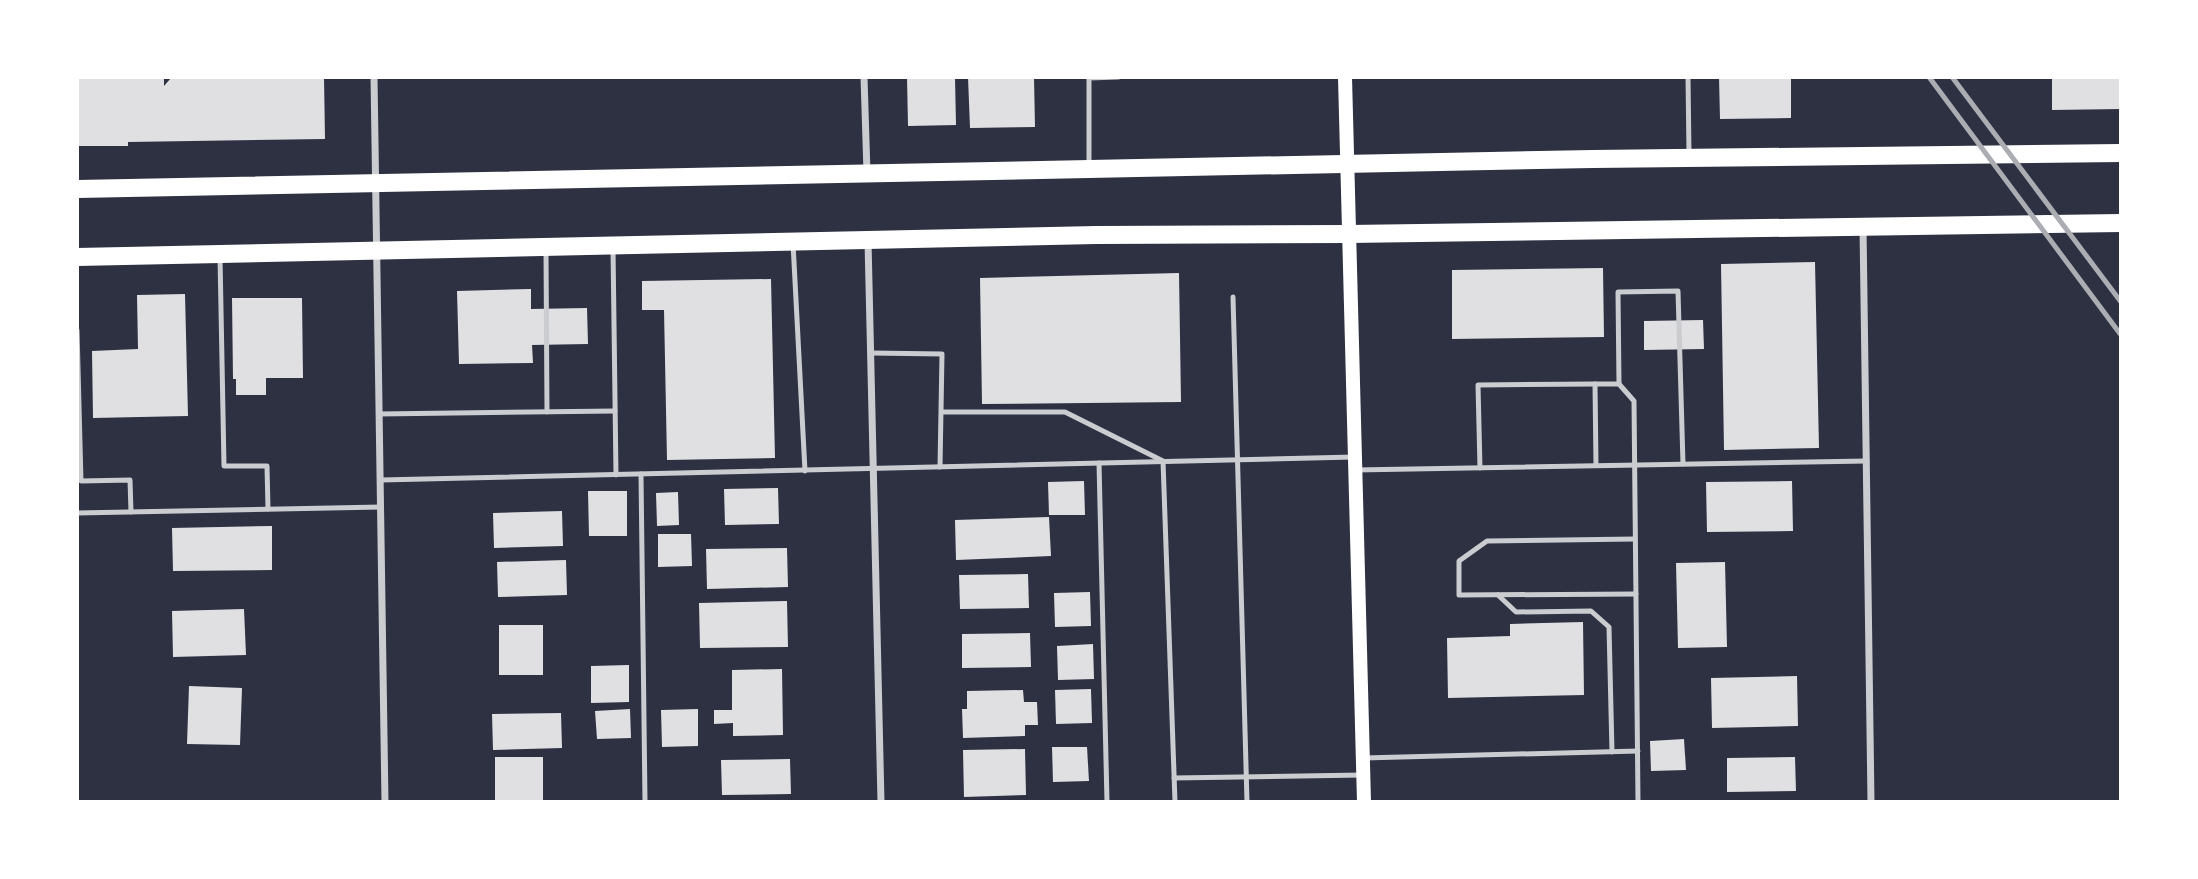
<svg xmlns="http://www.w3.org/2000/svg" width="2198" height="879" font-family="'Asap Condensed',sans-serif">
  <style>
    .building { fill: #e0e0e3 }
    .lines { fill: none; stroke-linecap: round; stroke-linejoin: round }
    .service { stroke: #caccd0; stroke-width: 5 }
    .minor { stroke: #caccd0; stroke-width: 7 }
    .secondary { stroke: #fff; stroke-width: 14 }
    .primary { stroke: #fff; stroke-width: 18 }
    .rail { stroke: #abadb3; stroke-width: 5 }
  </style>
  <rect width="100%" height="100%" fill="#2d3142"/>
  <g class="building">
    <path d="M77,77H164V86L171,78L324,77L325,139L128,142V146H77Z"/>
    <path d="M907,77H955L956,125L908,126Z"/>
    <path d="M968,77H1034L1035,127L970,128Z"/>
    <path d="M1719,77H1791V118L1720,119Z"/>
    <path d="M2052,77H2121V109L2052,110Z"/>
    <path d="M1815,262L1819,448L1724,450L1721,264Z"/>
    <path d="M1603,268L1604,337L1452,339V270Z"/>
    <path d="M1179,273L1181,402L982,404L980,278Z"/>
    <path d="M771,279L775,458L667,460L664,310H642V281Z"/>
    <path d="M531,289V309L587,308L588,344L532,345L533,363L459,364L457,291Z"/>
    <path d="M185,294L188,416L93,418L92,351L138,349L137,295Z"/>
    <path d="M232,298H302L303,378H266V395H236V379H233Z"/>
    <path d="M1703,320L1704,349L1644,350V321Z"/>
    <path d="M1084,481L1085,515H1049L1048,482Z"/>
    <path d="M1792,481L1793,531L1707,532L1706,482Z"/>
    <path d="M778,488L779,524L725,525L724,489Z"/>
    <path d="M588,491H627V536H589Z"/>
    <path d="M678,492L679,525L657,526L656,493Z"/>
    <path d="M562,511L563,546L494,548L493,513Z"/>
    <path d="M1049,517L1051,556L956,560L955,520Z"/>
    <path d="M272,526V570L173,571L172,528Z"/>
    <path d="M658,534H691L692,566L658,567Z"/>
    <path d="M787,548L788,587L707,589L706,549Z"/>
    <path d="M566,560L567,595L498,597L497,562Z"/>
    <path d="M1725,562L1727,647L1678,648L1676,563Z"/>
    <path d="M1028,574L1029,608L960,609L959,575Z"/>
    <path d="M1090,592L1091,626L1055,627L1054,593Z"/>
    <path d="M787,601L788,647L700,648L699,603Z"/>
    <path d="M244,609L246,655L173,657L172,611Z"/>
    <path d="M1583,622L1584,695L1448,698L1447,638L1510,636V624Z"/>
    <rect x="499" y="625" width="44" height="50"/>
    <path d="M1030,633L1031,667L962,668V634Z"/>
    <path d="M1093,644L1094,679L1058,680L1057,646Z"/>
    <path d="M629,665V702L591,703V666Z"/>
    <path d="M782,669L783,735L733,736V723L714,724V710H732V670Z"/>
    <path d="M1797,676L1798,726L1712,728L1711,678Z"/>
    <path d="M189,686L242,688L240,745L187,744Z"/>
    <path d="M1091,689L1092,723L1056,724L1055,690Z"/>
    <path d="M1023,690L1024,702H1037L1038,725H1025V736L963,738L962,709H967V691Z"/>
    <path d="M630,709L631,738L597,739L595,711Z"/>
    <path d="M698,709V746L662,747L661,710Z"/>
    <path d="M561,713L562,748L493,750L492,714Z"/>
    <path d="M1684,739L1686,770L1651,771L1650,741Z"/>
    <path d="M1052,747H1087L1089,781L1053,782Z"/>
    <path d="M1025,749L1026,795L964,797L963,750Z"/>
    <rect x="495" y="757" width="48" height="45"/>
    <path d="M1795,757L1796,791L1727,792V758Z"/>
    <path d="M790,759L791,794L722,795L721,760Z"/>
  </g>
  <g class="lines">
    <g class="service">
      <path d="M1688,77L1689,154"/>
      <path d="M1089,164V78L1118,77"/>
      <path d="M793,243L805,471"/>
      <path d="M613,248L616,475"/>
      <path d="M546,251L547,412"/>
      <path d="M220,257L224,466H267L268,509"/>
      <path d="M1233,297L1247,802"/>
      <path d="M77,330L81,481L130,480L131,512"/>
      <path d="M871,353L942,354L940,467"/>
      <path d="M942,412H1065L1163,461L1175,802"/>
      <path d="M379,414L615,411"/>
      <path d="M1099,463L1107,802"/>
      <path d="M1596,465L1595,384H1619"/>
      <path d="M1480,468L1478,385L1595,384"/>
      <path d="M1355,470L1867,461"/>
      <path d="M641,474L645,802"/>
      <path d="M381,480L1354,457"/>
      <path d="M77,513L381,507"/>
      <path d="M1635,539L1487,541L1459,561V595L1636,594"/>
      <path d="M1498,595L1516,612L1591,611L1609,627L1612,752"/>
      <path d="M1363,758L1638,751"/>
      <path d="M1174,778L1363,775"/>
      <path d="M1638,802L1634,401L1619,384L1618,292L1678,291L1683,464"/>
    </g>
    <g class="minor">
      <path d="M374,77L385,802"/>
      <path d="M864,77L867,173"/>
      <path d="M1863,227L1871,802"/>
      <path d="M868,241L881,802"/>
    </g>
    <path class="secondary" d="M1345,77L1364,802"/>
    <g class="primary">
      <path d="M77,189L1593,159L2121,153"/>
      <path d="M77,257L1096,235L1349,234L2121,223"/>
    </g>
    <g class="rail">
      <path d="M1929,77L2121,335"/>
      <path d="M1952,77L2121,302"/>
    </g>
  </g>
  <rect width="2198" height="879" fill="none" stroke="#ffffff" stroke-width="158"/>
</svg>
